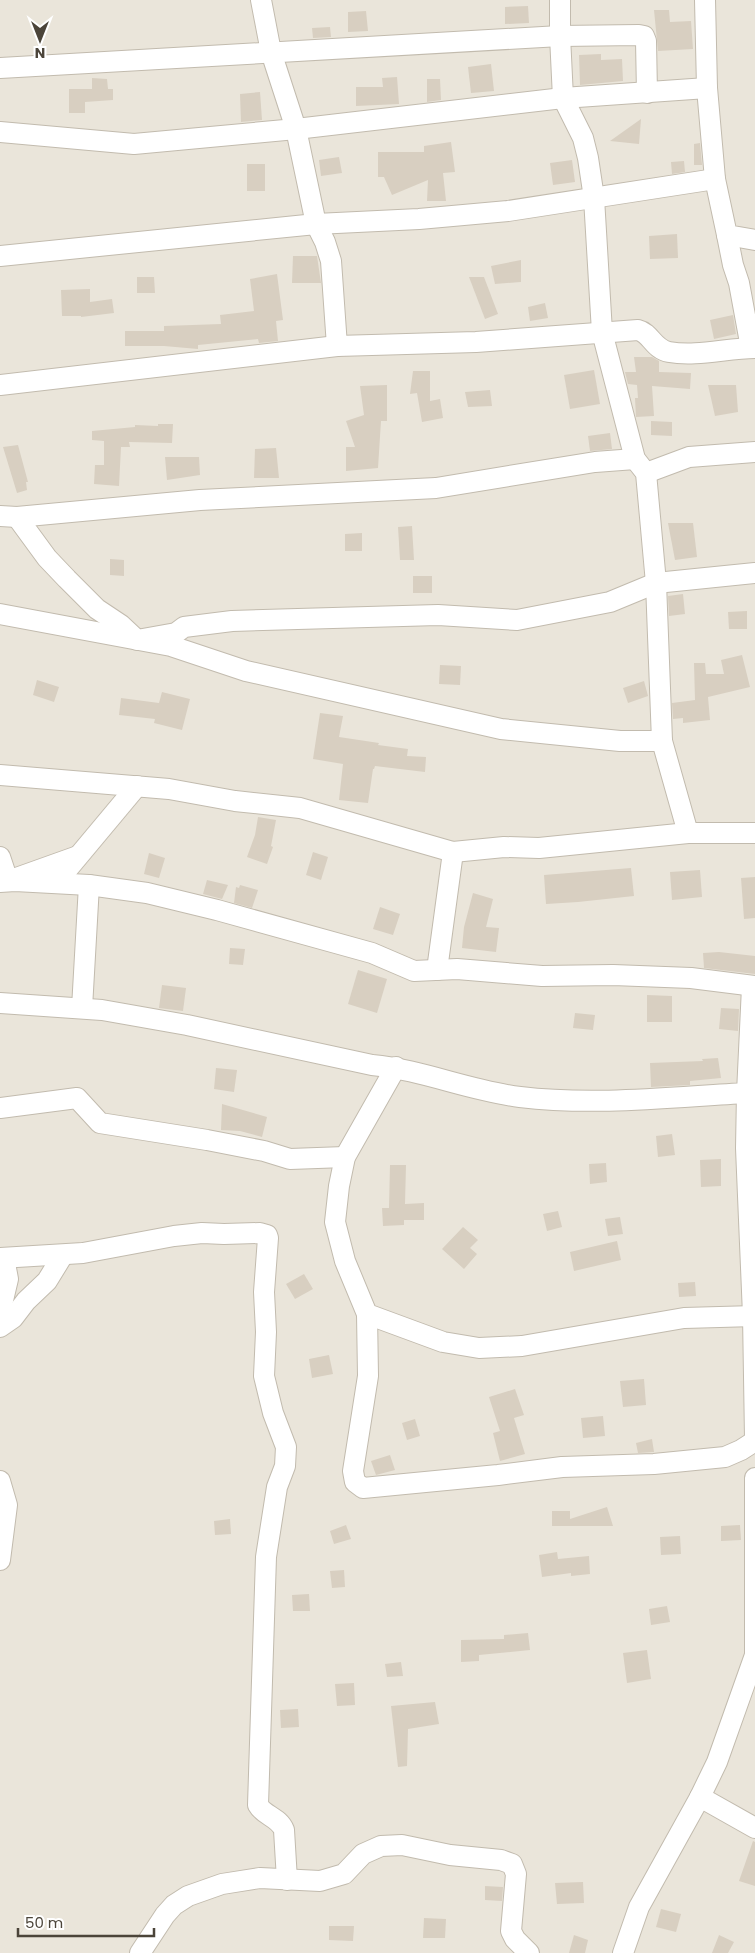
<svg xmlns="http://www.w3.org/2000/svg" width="755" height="1953" font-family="Poppins,sans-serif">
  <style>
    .residential { fill: #eae5da }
    .building { fill: #d8cfc1 }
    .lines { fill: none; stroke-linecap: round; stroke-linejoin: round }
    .minor-casing { stroke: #c2bbae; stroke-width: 22 }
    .minor { stroke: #fff; stroke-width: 20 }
  </style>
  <rect width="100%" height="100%" fill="#f6f3ec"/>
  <rect class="residential" x="0" y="0" width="755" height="1953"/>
  <g class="building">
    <path d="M528,6L529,23L505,24V7Z"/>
    <path d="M654,10H669L670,22L691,21L693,49L658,51Z"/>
    <path d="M366,11L368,31L348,32V12Z"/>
    <path d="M330,27L331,37L313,38L312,28Z"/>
    <path d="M601,54V60L622,59L623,81L580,85L579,55Z"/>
    <path d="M491,64L494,91L471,93L468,67Z"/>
    <path d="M397,77L399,104L356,106V87H383L382,78Z"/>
    <path d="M92,78L107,79L108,89H113V100L85,102V113H69V89H92Z"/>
    <path d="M427,79H440L441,100L427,102Z"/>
    <path d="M260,92L262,120L241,122L240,94Z"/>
    <path d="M641,119L639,144L610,141Z"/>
    <path d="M451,142L455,172L443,173L446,201H427L428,180L392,195L384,177H378V152H424V146Z"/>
    <path d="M700,143L702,165H694V144Z"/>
    <path d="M339,157L342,173L321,176L319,160Z"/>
    <path d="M572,160L575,182L553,185L550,163Z"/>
    <path d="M684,161L685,172L672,174L671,162Z"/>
    <rect x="247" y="164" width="18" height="27"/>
    <path d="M677,234L678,258L650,259L649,236Z"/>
    <path d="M293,256H317L321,283H292Z"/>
    <path d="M521,260V282L495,284L491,266Z"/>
    <path d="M277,274L283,320L276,321L278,341L259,343L258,339L198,345V349L164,346H125V331H164V326L221,324L220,315L254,311L250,279Z"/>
    <path d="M137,277H154L155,293H137Z"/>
    <path d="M469,277H484L498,314L485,319Z"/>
    <path d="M90,289V302L112,299L114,313L81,317V316H62L61,290Z"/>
    <path d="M545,303L548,318L530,321L528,307Z"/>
    <path d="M733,315L736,334L714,339L710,320Z"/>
    <path d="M634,357H652L659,361V372L691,373L690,389L652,386L654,416L636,417L635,398H638L637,385L628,384L625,372H636Z"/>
    <path d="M594,370L600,404L570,409L564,375Z"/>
    <path d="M413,371H430V401L440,399L443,418L422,422L417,393L410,394Z"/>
    <path d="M387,385V421H381L378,468L346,471V447H355L346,421L364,415L360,386Z"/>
    <path d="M708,385H736L738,412L715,416Z"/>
    <path d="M490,390L492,406L468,407L465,392Z"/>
    <path d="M651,421L672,422V436L651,435Z"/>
    <path d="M158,424H173L172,443L129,442L130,447H121L119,486L94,484L95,465H104V441L92,440V431L135,427V425L158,426Z"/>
    <path d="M610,433L612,449L590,451L588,436Z"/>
    <path d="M18,445L28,482H26L27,490L17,493L3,447Z"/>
    <path d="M276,448L279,478H254L255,449Z"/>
    <path d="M165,457H199L200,475L167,480Z"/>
    <path d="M668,523H693L697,557L675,560Z"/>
    <path d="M412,526L414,560H400L398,527Z"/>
    <path d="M362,533V551H345V534Z"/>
    <path d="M110,559L124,560V576L110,575Z"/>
    <rect x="413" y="576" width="19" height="17"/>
    <path d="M683,594L685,614L669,616L668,596Z"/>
    <path d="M747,611V629H729L728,612Z"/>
    <path d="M742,655L750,687L708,697L710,720L683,723V718L673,719L672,703L695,700L694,663H705L706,674H724L721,660Z"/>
    <path d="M440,665L461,666L460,685L439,684Z"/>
    <path d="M37,680L59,687L54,702L33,695Z"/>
    <path d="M644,681L648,696L628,703L623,688Z"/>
    <path d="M162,692L190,699L182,730L154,723L155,719L119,715L121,698L159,703Z"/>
    <path d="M320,713L343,716L339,737L379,743L378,745L408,749L407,756L426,757L425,772L375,766L374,769H373L368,803L339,800L343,764L313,759Z"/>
    <path d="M258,817L276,820L271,846L273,847L267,864L247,857L255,835Z"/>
    <path d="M313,852L328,857L321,880L306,875Z"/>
    <path d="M149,853L165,858L159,878L144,874Z"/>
    <path d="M631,868L634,896L578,902L546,904L544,875Z"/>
    <path d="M700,870L702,897L672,900L670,872Z"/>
    <path d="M755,877V918L744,919L741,878Z"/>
    <path d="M207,880L228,885L222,899L203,894Z"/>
    <path d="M240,885L258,890L252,908L234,903L236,887L239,888Z"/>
    <path d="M473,893L493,899L486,927L499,928L496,952L462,948L464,927Z"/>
    <path d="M380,907L400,914L393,935L373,929Z"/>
    <path d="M230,948L245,949L243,965L229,964Z"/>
    <path d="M719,952L755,956V974L704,968L703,953Z"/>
    <path d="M358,970L387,979L377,1013L348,1004Z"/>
    <path d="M162,985L186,988L183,1011L159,1008Z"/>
    <path d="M647,995L672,996V1022H647Z"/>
    <path d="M721,1008L739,1009L738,1031L719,1029Z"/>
    <path d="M575,1013L595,1015L593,1030L573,1028Z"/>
    <path d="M718,1058L721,1078L690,1081V1085L651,1087L650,1063L703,1061L702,1059Z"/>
    <path d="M216,1068L237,1070L234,1092L214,1089Z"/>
    <path d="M222,1104L267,1117L262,1137L240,1131L221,1130Z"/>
    <path d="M672,1134L675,1155L658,1157L656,1136Z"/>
    <path d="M721,1159V1186L701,1187L700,1160Z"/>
    <path d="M606,1163L607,1182L590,1184L589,1164Z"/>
    <path d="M390,1165H406L405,1204L424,1203V1220H404V1225L383,1226L382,1208H389Z"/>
    <path d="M558,1211L562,1227L547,1231L543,1214Z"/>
    <path d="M620,1217L623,1234L608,1236L605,1219Z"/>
    <path d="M463,1227L478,1240L470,1248L477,1254L464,1269L442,1249Z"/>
    <path d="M617,1241L621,1260L574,1271L570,1252Z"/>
    <path d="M304,1274L313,1289L295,1299L286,1284Z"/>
    <path d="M695,1282L696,1296L679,1297L678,1283Z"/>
    <path d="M329,1355L333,1374L312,1378L309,1359Z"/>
    <path d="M644,1379L646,1405L623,1407L620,1381Z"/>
    <path d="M515,1389L524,1415L514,1418L525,1454L500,1461L493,1433L500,1431L489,1397Z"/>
    <path d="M603,1416L605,1436L583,1438L581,1418Z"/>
    <path d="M415,1419L420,1436L407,1440L402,1423Z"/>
    <path d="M652,1439L654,1452L638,1453L636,1443Z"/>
    <path d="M390,1455L395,1470L376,1475L371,1461Z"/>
    <path d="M607,1507L613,1526H552V1511H570V1519Z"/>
    <path d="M230,1519L231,1534L215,1535L214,1521Z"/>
    <path d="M346,1525L351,1539L334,1544L330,1531Z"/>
    <path d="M740,1525L741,1540L721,1541V1526Z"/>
    <path d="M680,1536L681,1554L661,1555L660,1537Z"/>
    <path d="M557,1552L558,1559L589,1556L590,1574L571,1576V1573L542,1577L539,1555Z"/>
    <path d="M344,1570L345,1587L332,1588L330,1571Z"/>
    <path d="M309,1594L310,1611H293L292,1595Z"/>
    <path d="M667,1606L670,1622L651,1625L649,1609Z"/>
    <path d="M528,1633L530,1650L479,1655V1661L461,1662V1640L504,1639V1635Z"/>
    <path d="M647,1650L651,1679L627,1683L623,1653Z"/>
    <path d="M401,1662L403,1676L387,1677L385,1664Z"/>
    <path d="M354,1683L355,1705L337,1706L335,1684Z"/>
    <path d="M435,1702L439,1724L408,1729L407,1766L398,1767L391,1706Z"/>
    <path d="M298,1709L299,1727L281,1728L280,1710Z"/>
    <path d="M753,1841L755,1842V1886L739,1881Z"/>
    <path d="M583,1882L584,1903L557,1904L555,1883Z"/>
    <path d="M485,1886L503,1887L502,1901L485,1900Z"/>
    <path d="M661,1909L681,1914L676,1932L656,1927Z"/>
    <path d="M424,1918L446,1919L445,1938H423Z"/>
    <path d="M329,1926H354L353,1941L329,1940Z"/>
    <path d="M574,1935L588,1940L585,1953H569Z"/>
    <path d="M719,1935L734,1942L728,1953H712Z"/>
  </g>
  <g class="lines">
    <g class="minor-casing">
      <g id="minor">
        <path d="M261,0L271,52L296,129L316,224L325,242L331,261L337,346"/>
        <path d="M560,0V36L563,98L583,138L588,158L594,198L602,332L635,459L646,473L656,583L662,741"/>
        <path d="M705,0L707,88L715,179L727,235L755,240"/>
        <path d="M0,68L560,36L639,35L644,36L646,41L647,93"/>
        <path d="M0,132L134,144L296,129L563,98L707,88"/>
        <path d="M727,235L733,265L739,283L751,348"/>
        <path d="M0,256L316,224L419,219L508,211L715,179"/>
        <path d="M0,385L337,346L476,342L638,330C651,333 653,349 669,352C697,357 727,348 755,348"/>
        <path d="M646,473L689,457L755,452"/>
        <path d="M0,516L17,517L200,500L436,488L595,462L635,459"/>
        <path d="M17,517L47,558L67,579L97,609L121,625L137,640L176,633L184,627L232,621L438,615L517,620L610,602L656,583L755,573"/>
        <path d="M0,614L171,646L246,671L501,729L620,741H662L688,833H755"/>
        <path d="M0,775L169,789L235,801L300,808L453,852L504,847L539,848L688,833"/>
        <path d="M0,857L8,881L78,856"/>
        <path d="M0,882L15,881L89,885L147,893L217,910L372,953L414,971L457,969L542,976L613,975L691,978L755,986"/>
        <path d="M56,883L137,786"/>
        <path d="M437,970L453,852"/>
        <path d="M0,1003L102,1010L187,1025L372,1065C423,1070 470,1091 520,1097C595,1106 672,1097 747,1093L752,987"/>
        <path d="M82,1008L89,885"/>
        <path d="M396,1067L345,1157L339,1186L335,1222L345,1261L367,1314L443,1342L479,1348L522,1346L684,1318L755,1316"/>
        <path d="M747,1093L746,1148L753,1315L755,1438"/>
        <path d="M0,1108L77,1098L100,1123L207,1140L264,1151L290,1159L345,1157"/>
        <path d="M0,1258L83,1253L174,1236L202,1233L224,1234L260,1233L267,1235L268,1238L264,1292L266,1332L264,1376L273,1413L286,1447L285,1466L277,1487L266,1557L258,1805C264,1816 279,1817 284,1830L287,1880"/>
        <path d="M0,1313L8,1279L4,1258"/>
        <path d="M367,1314L368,1376L353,1471L355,1482L363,1488L498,1475L562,1467L654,1464L725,1457L741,1450L755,1441"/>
        <path d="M0,1327L13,1318L26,1301L47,1281L63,1255"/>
        <path d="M0,1481L7,1505L0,1560"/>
        <path d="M700,1797L755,1828"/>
        <path d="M140,1953L165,1915L174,1905L188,1896L222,1884L260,1878L320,1881L344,1874L363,1854L381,1846L402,1845L450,1855L501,1860L512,1864L516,1874L511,1931L515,1939L529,1953"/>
        <path d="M623,1953L639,1907L700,1797L717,1762L755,1655V1478"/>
      </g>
    </g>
    <use href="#minor" class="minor"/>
  </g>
  <g transform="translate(40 40) rotate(180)" stroke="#ffffff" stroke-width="4" paint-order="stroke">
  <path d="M0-4L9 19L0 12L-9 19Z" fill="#4b4439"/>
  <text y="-8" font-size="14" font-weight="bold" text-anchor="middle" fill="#4b4439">N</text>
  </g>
  <path d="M18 1928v8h136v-8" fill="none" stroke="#4b4439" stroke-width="2.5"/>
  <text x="25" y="1928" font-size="15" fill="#4b4439" stroke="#ffffff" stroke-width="4" paint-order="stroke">50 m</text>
</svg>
